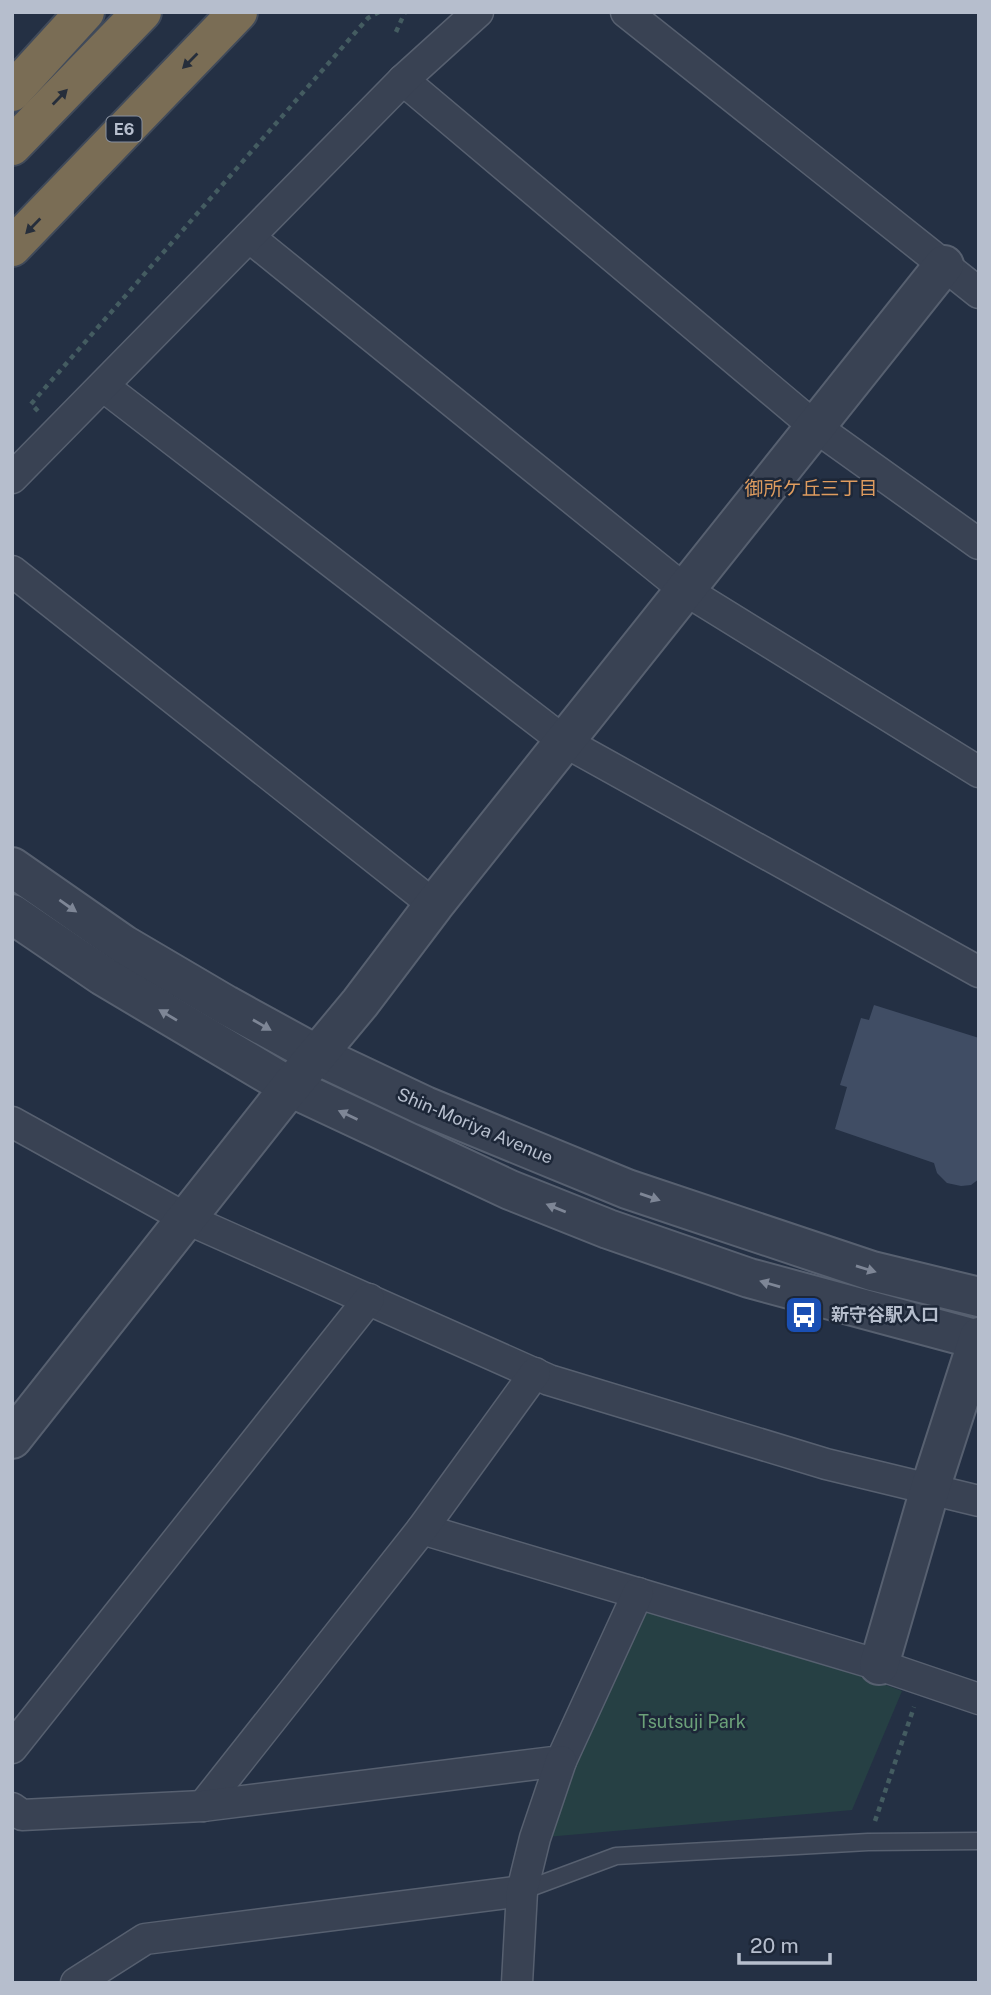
<svg xmlns="http://www.w3.org/2000/svg" width="991" height="1995" font-family="'Public Sans','Noto Sans JP',sans-serif">
  <style>
    .green { fill: #264044 }
    .building { fill: #404d64 }
    .lines { fill: none; stroke-linecap: round; stroke-linejoin: round }
    .service-casing { stroke: #576070; stroke-width: 19 }
    .minor-casing { stroke: #576070; stroke-width: 33 }
    .tertiary-casing { stroke: #576070; stroke-width: 42 }
    .motorway-casing { stroke: #404a5a; stroke-width: 42 }
    .path { stroke: #445c61; stroke-width: 4.5; stroke-dasharray: 5 5; stroke-linecap: butt }
    .service { stroke: #394253; stroke-width: 16 }
    .minor { stroke: #394253; stroke-width: 30 }
    .tertiary { stroke: #394253; stroke-width: 38 }
    .motorway { stroke: #7a6d55; stroke-width: 38 }
    .oneway { fill: #262e3b }
    .oneway2 { fill: #7e8696 }
    .labels { text-anchor: middle; stroke-width: 5; stroke-linejoin: round; paint-order: stroke }
    .shield { fill: #1d2738; stroke: #8891a0; stroke-width: 2 }
    .shield-label { font-size: 16px; font-weight: bold; fill: #b6becd }
    .street-label { font-size: 18px; fill: #b6becd; stroke: #1d2738 }
    .poi-label { font-size: 18px; font-weight: bold; fill: #b6becd; stroke: #1d2738; text-anchor: start }
    .park-label { font-size: 18px; fill: #6ba079; stroke: #1d2738 }
    .neighbourhood-label { font-size: 19px; fill: #df9c5f; stroke: #1d2738 }
  </style>
  <rect width="100%" height="100%" fill="#243044"/>
  <path class="green" d="M638,1593L902,1691L852,1810L535,1838Z"/>
  <path class="building" d="M874,1005L979,1038V1179L971,1185L961,1186L947,1183L937,1173L934,1163L835,1129L847,1087L840,1085L861,1018L869,1020Z"/>
  <g class="lines">
    <g class="service-casing">
      <path id="service" d="M522,1891L616,1856L868,1842L979,1841"/>
    </g>
    <g class="minor-casing">
      <g id="minor">
        <path d="M626,12L979,293"/>
        <path d="M403,80L814,426L979,544"/>
        <path d="M249,237L685,590L979,772"/>
        <path d="M103,386L565,742L979,972"/>
        <path d="M12,478L403,80L478,12"/>
        <path d="M12,571L434,905"/>
        <path d="M12,1122L187,1219L549,1380L826,1464L979,1501"/>
        <path d="M422,1529L879,1665L979,1699"/>
        <path d="M12,1748L369,1299"/>
        <path d="M203,1806L422,1529L535,1373"/>
        <path d="M12,1808L22,1815L203,1806L561,1761L638,1593"/>
        <path d="M76,1983L145,1939L522,1891"/>
        <path d="M517,1983L522,1891L535,1838L561,1761"/>
      </g>
    </g>
    <g class="tertiary-casing">
      <g id="tertiary">
        <path d="M12,867L124,945L226,1005L317,1055L425,1106L627,1189L872,1271L979,1297"/>
        <path d="M12,914L103,976L290,1087L510,1190L608,1229L749,1278L979,1340"/>
        <path d="M12,1439L290,1087L360,1003L434,905L944,265"/>
        <path d="M879,1665L930,1489L979,1337"/>
      </g>
    </g>
    <g class="motorway-casing">
      <g id="motorway">
        <path d="M12,92L85,12"/>
        <path d="M12,146L142,12"/>
        <path d="M12,247L238,12"/>
      </g>
    </g>
    <g class="path">
      <path d="M396,32L405,12"/>
      <path d="M38,411L31,404L368,18L379,12"/>
      <path d="M875,1821L914,1707"/>
    </g>
    <use href="#service" class="service"/>
    <use href="#minor" class="minor"/>
    <use href="#tertiary" class="tertiary"/>
    <use href="#motorway" class="motorway"/>
  </g>
  <defs><path id="oneway-solid" d="M-6-.8H1V-3.2L6.5 0L1 3.2V.8H-6Z" transform="scale(1.75)"/></defs>
  <g class="oneway">
    <use href="#oneway-solid" transform="translate(190 61) rotate(135)"/>
    <use href="#oneway-solid" transform="translate(60 97) rotate(-46)"/>
    <use href="#oneway-solid" transform="translate(33 226) rotate(134)"/>
  </g>
  <g class="oneway2">
    <use href="#oneway-solid" transform="translate(68 906) rotate(35)"/>
    <use href="#oneway-solid" transform="translate(168 1015) rotate(-149)"/>
    <use href="#oneway-solid" transform="translate(262 1025) rotate(30)"/>
    <use href="#oneway-solid" transform="translate(348 1115) rotate(-155)"/>
    <use href="#oneway-solid" transform="translate(650 1197) rotate(19)"/>
    <use href="#oneway-solid" transform="translate(556 1208) rotate(-158)"/>
    <use href="#oneway-solid" transform="translate(866 1269) rotate(17)"/>
    <use href="#oneway-solid" transform="translate(770 1284) rotate(-164)"/>
  </g>
  <defs>
    <g id="bus-square" transform="scale(2.0125)"><rect x="-9" y="-9" width="18" height="18" rx="4" fill="#1a4fb4" stroke="#1d2738"/><path d="M-5-6H5V4H4V6H2V4H-2V6H-4V4H-5ZM-3.5-4V0h7V-4ZM-3.5 1.2v1.5H-2V1.2ZM2 1.2v1.5H3.5V1.2Z" fill="#fff"/></g>
  </defs>
  <g fill-rule="evenodd">
    <use href="#bus-square" x="804" y="1315"/>
  </g>
  <g class="labels">
    <rect class="shield" x="106.5" y="116.5" width="35" height="25" rx="5"/>
    <g class="shield-label">
      <text x="124" y="135">E6</text>
    </g>
    <g class="street-label">
      <text transform="translate(475 1126) rotate(23)" y="6">Shin-Moriya Avenue</text>
    </g>
    <g class="poi-label">
      <text x="831" y="1321">新守谷駅入口</text>
    </g>
    <g class="park-label">
      <text x="692" y="1728">Tsutsuji Park</text>
    </g>
    <g class="neighbourhood-label">
      <text x="811" y="495">御所ケ丘三丁目</text>
    </g>
  </g>
  <rect width="991" height="1995" fill="none" stroke="#b6becd" stroke-width="28"/>
  <path d="M739 1953v10h91v-10" fill="none" stroke="#b6becd" stroke-width="3.5"/>
  <text x="750" y="1953" font-size="21" fill="#b6becd" stroke="#1d2738" stroke-width="5" paint-order="stroke">20 m</text>
</svg>
